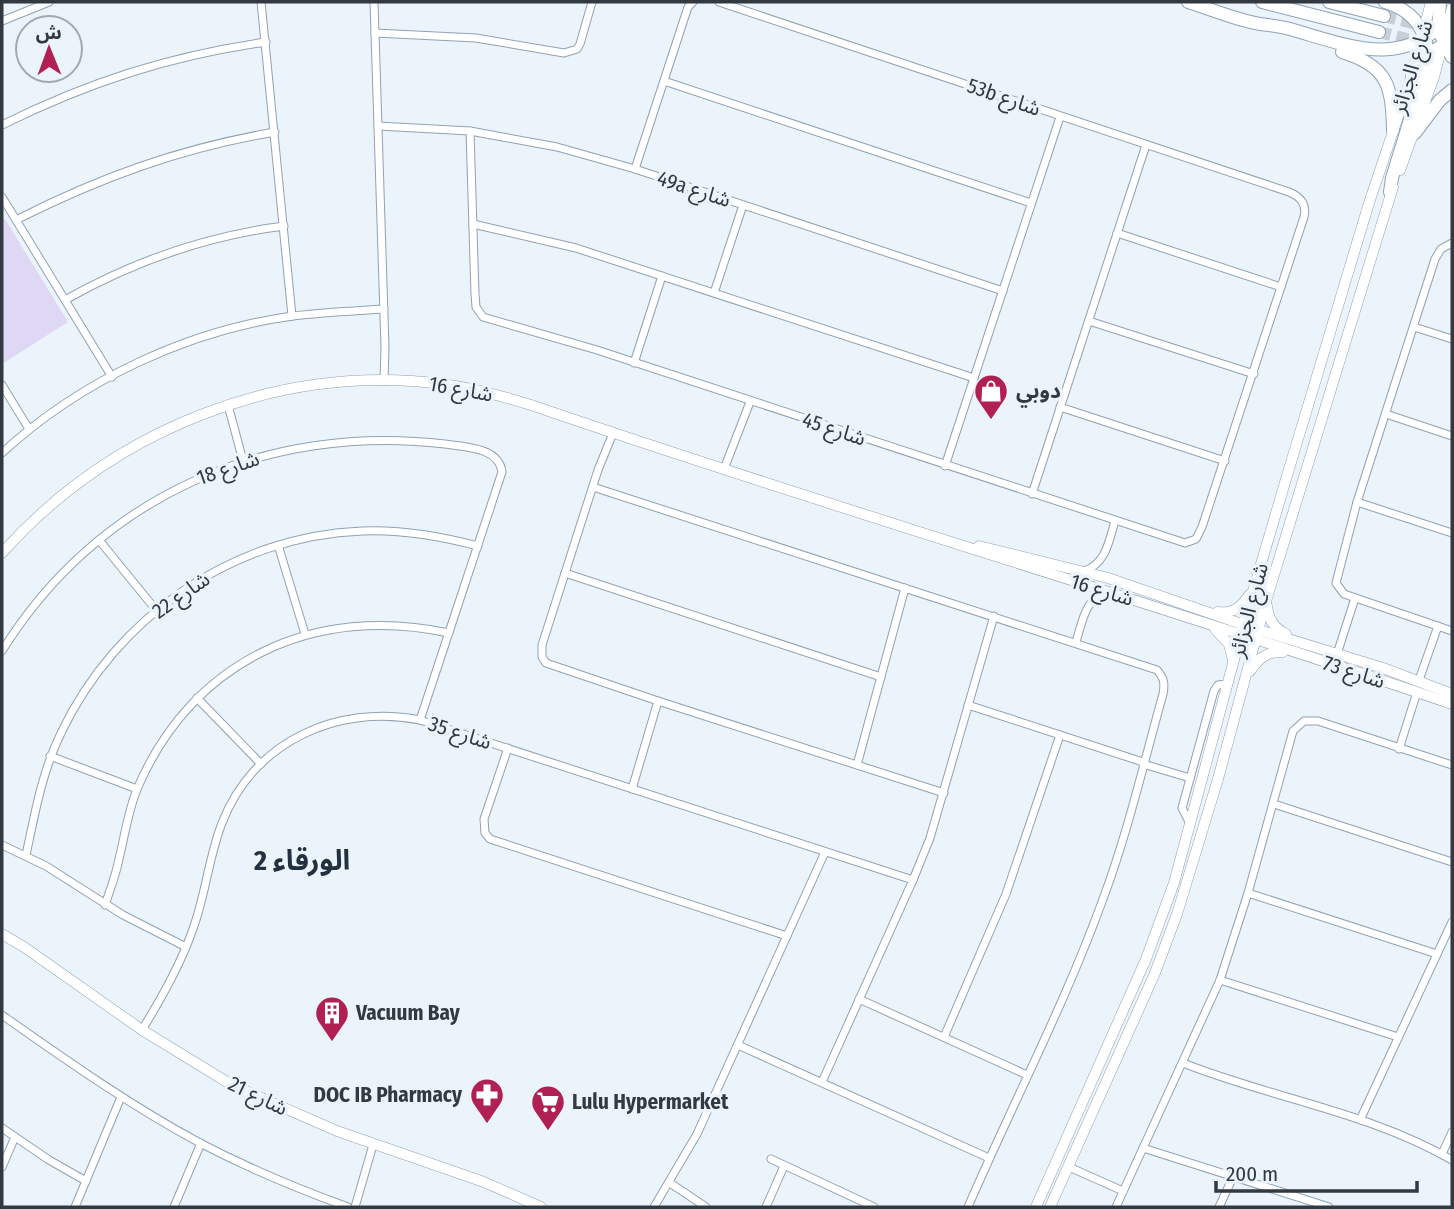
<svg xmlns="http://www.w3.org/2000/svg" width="1454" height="1209" font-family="'Fira Sans Condensed','Noto Sans Arabic',sans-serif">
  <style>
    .green { fill: #ded8f4 }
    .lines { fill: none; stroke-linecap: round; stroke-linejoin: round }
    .highway-tunnel { stroke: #c6ced6; stroke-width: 12; stroke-dasharray: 12 6; stroke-linecap: butt }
    .street-casing { stroke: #90a2b4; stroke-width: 9 }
    .secondary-casing { stroke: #90a2b4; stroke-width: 11 }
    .highway-casing { stroke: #90a2b4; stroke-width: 14 }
    .street { stroke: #fff; stroke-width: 7 }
    .secondary { stroke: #fff; stroke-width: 10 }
    .highway { stroke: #fff; stroke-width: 12 }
    .labels { text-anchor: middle; stroke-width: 7; stroke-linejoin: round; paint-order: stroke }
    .street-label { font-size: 21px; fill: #323941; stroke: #ebf3fb }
    .poi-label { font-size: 21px; font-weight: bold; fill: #323941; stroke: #ebf3fb; text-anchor: start }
    .district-label { font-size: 28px; font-weight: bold; fill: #22313f; stroke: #ebf3fb }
  </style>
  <rect width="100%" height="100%" fill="#ebf3fb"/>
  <path class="green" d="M5,219L68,322L2,364V221Z"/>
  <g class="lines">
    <g class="highway-tunnel">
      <path d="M1384,16L1425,26"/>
      <path d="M1379,32L1423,43"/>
    </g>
    <g class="street-casing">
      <g id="street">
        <path d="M261,2L292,316"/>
        <path d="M374,2L385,347L384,381"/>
        <path d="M2,21L49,2"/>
        <path d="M375,33L476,38L564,53L577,49L580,44L592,2"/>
        <path d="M664,81L1031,203"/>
        <path d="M2,125C89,82 169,56 266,42"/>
        <path d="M378,126L470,131L557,147L635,169L1003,291"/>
        <path d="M470,131L475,294L476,307L483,317L597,350L1179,541L1185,543L1196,539L1202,527L1304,217C1307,204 1301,197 1289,192L719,2"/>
        <path d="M635,169L688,7L693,2"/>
        <path d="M2,197L112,377"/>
        <path d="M16,220C101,177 181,148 275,132"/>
        <path d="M473,224L576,248L974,378"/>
        <path d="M1117,233L1281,287"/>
        <path d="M1452,243L1441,249L1435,259L1357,502L1336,583L1344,594L1452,631"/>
        <path d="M714,293L743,205"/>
        <path d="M65,300C134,261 206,236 284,226"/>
        <path d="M1089,321L1254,374"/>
        <path d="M1414,327L1452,339"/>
        <path d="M634,363L662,276"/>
        <path d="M2,385L29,429"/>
        <path d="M228,405L243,461"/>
        <path d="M1060,407L1225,461"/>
        <path d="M1386,414L1452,436"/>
        <path d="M613,433L598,470L542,645V657L546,663L658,701L944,793"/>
        <path d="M2,453C80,381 188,330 293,316C323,312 354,311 384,309"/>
        <path d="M945,466L1060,117"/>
        <path d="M724,469L750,402"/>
        <path d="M593,487L1157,670C1164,678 1165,683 1163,694C1144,762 1128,832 1103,899C1065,1004 1012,1105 968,1207"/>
        <path d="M1032,494L1146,145"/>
        <path d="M1357,502L1452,533"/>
        <path d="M99,540L156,610"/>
        <path d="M278,545L305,634"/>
        <path d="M1084,571C1106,564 1109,541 1115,521"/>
        <path d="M565,573L881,677"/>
        <path d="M1076,642C1082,622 1085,600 1106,591"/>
        <path d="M2,651C98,496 267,423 445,444C465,447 499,447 502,472L420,720"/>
        <path d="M1337,654L1355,598"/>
        <path d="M1419,680L1438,626"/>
        <path d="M197,698L261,764"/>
        <path d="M968,705L1143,762"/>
        <path d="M508,748L484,819L485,833L490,839L787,936"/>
        <path d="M1399,749L1417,692"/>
        <path d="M50,756L137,789"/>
        <path d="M1143,764L1190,778"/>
        <path d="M857,765L905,588"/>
        <path d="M632,789L658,701"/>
        <path d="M1274,804L1452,862"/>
        <path d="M1190,824L1182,808L1214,691L1218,685L1228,684"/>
        <path d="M2,845L46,866L123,915L186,947"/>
        <path d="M26,855C35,813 42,772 61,733C116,617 233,536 362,531C402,529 440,536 478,546"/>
        <path d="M1248,893L1437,954"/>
        <path d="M105,905C110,890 116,875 119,859C125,835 128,810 138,787C193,659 316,604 449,633"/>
        <path d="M1220,980L1398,1037"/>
        <path d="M859,999L1027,1075"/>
        <path d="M2,1015C66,1060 131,1106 200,1143C248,1168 298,1189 348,1207"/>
        <path d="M142,1030C162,997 182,962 194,926C206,892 209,856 222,823C254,741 337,704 420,720L913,880"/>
        <path d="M944,1037L1006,894L1060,735"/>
        <path d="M738,1045L989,1158"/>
        <path d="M1183,1063C1271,1098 1369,1112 1452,1160"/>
        <path d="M822,1082L913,880L930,838L994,616"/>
        <path d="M1360,1120L1452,922"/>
        <path d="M2,1128L49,1160L86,1181"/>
        <path d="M1143,1148L1329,1207"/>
        <path d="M1442,1154L1452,1132"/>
        <path d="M771,1159L874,1207"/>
        <path d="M2,1167L15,1137"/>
        <path d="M1069,1167L1123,1191"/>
        <path d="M670,1183L706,1207"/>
        <path d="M75,1207L121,1097"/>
        <path d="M174,1207L201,1143"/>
        <path d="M355,1207L373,1145"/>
        <path d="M654,1207L697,1134L825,852"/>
        <path d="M766,1207L784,1166"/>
        <path d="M1116,1207L1220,980L1248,893L1293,731L1304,721H1318L1452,765"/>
        <path d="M1219,1207L1233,1177"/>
      </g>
    </g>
    <g class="secondary-casing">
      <g id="secondary">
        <path d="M1400,170L1434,77L1452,8"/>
        <path d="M979,546L1108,578L1259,630L1383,668L1452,694"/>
        <path d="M2,553C112,430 278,363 443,384C473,388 502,396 531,405C837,510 1146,600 1452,704"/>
        <path d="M1267,606C1269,620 1273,627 1286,634"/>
        <path d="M1217,612C1234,614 1241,607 1250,594"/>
        <path d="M1215,629L1229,644L1233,660"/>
        <path d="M1250,671C1259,658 1267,651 1283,652"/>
        <path d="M2,934L24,947L142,1030L232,1085L337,1131L484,1182L541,1207"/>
        <path d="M1036,1207L1146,959L1174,883L1246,615L1286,479L1369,203L1412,75L1431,2"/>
        <path d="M1050,1207L1155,973L1177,914L1218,779L1266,601L1393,187"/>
      </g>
    </g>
    <g class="highway-casing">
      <g id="highway">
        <path d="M1188,2C1211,9 1236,20 1260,24C1269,25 1277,26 1286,28C1346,44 1400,72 1450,17"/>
        <path d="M1262,2L1379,32"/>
        <path d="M1329,2L1384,16"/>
        <path d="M1385,2C1416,11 1432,36 1426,68L1392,178L1390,192"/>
        <path d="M1440,2L1438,30L1452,57"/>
        <path d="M1342,52C1388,66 1392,86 1393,130"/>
        <path d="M1412,75L1427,55L1452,39"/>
        <path d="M1415,133L1440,100L1452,90"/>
      </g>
    </g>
    <use href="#street" class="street"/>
    <use href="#secondary" class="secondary"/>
    <use href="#highway" class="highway"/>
  </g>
  <defs>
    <g id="shop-pin" transform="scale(1.75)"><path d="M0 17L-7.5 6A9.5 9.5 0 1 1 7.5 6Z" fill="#b12052" stroke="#ebf3fb"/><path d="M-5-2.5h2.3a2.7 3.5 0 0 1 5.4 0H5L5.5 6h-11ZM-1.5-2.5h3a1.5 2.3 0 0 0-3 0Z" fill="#fff"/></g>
    <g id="building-pin" transform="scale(1.75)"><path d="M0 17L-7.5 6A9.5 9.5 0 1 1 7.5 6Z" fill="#b12052" stroke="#ebf3fb"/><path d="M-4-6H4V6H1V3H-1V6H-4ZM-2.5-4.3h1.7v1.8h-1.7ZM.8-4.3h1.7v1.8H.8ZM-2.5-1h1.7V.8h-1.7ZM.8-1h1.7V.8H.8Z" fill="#fff"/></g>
    <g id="pharmacy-pin" transform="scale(1.75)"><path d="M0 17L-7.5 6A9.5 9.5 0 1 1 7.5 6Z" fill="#b12052" stroke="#ebf3fb"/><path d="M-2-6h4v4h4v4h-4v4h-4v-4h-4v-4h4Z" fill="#fff"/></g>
    <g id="supermarket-pin" transform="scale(1.75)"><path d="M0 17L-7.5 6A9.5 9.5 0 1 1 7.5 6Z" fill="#b12052" stroke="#ebf3fb"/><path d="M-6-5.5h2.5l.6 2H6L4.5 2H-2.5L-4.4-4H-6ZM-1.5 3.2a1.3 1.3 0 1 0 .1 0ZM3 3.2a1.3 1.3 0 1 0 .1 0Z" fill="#fff"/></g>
  </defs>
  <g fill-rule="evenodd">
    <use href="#shop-pin" x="991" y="391"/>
    <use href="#building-pin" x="332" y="1013"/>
    <use href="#pharmacy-pin" x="487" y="1095"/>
    <use href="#supermarket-pin" x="548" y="1102"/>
  </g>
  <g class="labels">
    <g class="street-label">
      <text transform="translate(1412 67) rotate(-73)" y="7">شارع الجزائر</text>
      <text transform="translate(1004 97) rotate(19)" y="7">53b شارع</text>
      <text transform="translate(694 189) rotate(18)" y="7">49a شارع</text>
      <text transform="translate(461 389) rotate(10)" y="7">شارع 16</text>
      <text transform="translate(834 429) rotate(18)" y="7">شارع 45</text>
      <text transform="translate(228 468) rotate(-19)" y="7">شارع 18</text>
      <text transform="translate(1102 590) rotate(17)" y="7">شارع 16</text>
      <text transform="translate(181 595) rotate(-35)" y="7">شارع 22</text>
      <text transform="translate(1249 610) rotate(-75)" y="7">شارع الجزائر</text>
      <text transform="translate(1354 672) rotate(18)" y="7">شارع 73</text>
      <text transform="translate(460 733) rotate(18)" y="7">شارع 35</text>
      <text transform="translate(258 1096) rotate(26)" y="7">شارع 21</text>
    </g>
    <g class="poi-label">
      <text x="1016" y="398">دوبي</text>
      <text x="356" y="1020">Vacuum Bay</text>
      <text x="462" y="1102" text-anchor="end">DOC IB Pharmacy</text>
      <text x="572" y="1109">Lulu Hypermarket</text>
    </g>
    <g class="district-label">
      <text x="302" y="870">الورقاء 2</text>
    </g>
  </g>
  <rect width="1454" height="1209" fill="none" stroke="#323941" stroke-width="7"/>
  <g transform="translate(49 49) rotate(359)"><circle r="33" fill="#ebf3fb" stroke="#a1a9b1" stroke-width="2"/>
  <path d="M0-5L12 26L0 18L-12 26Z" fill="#b12052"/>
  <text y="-10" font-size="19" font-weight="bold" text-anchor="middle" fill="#323941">ش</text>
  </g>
  <path d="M1216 1181v10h201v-10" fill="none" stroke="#323941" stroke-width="3.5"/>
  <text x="1226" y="1181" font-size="21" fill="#323941" stroke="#ebf3fb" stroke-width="5" paint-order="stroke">200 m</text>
</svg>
